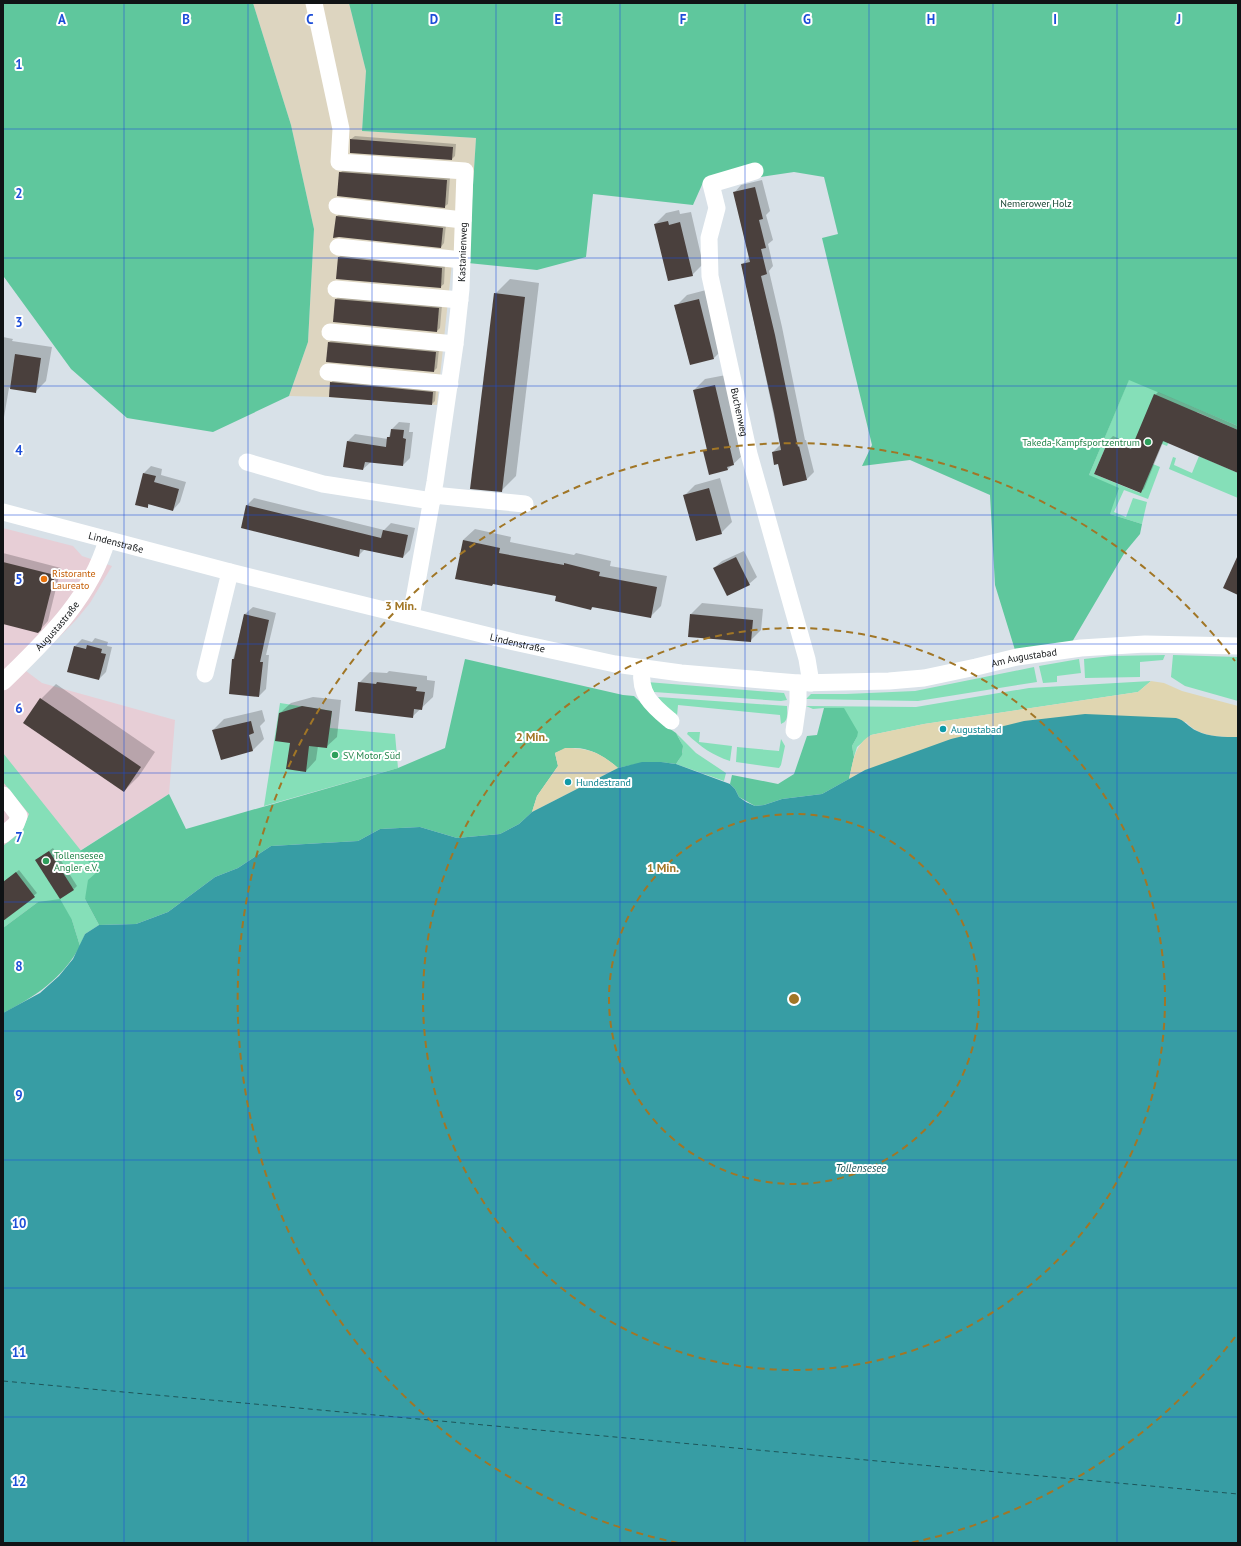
<svg xmlns="http://www.w3.org/2000/svg" width="1241" height="1546" font-family="'PT Sans',sans-serif">
  <style>
    .commercial { fill: #e7ced6 }
    .industrial { fill: #ddd5c0 }
    .green { fill: #85dfb8 }
    .forest { fill: #5fc79d }
    .sand { fill: #e0d6b1 }
    .water { fill: #379da4 }
    .shadow { fill: #0003 }
    .lines { fill: none; stroke-linecap: round; stroke-linejoin: round }
    .ferry { stroke: #1d565a; stroke-width: 1; stroke-dasharray: 5 4; stroke-linecap: butt }
    .building { fill: #4a403d }
    .minor { stroke: #fff; stroke-width: 17 }
    .grid { fill: none; stroke: #1d4ed8; stroke-width: 1; stroke-opacity: 0.55 }
    .ring { fill: none; stroke: #a17626; stroke-width: 2; stroke-dasharray: 7 5 }
    .leisure-dot { fill: #2e9e5b; stroke: #fff; stroke-width: 1.5 }
    .food-dot { fill: #e8710a; stroke: #fff; stroke-width: 1.5 }
    .culture-dot { fill: #0f9aa8; stroke: #fff; stroke-width: 1.5 }
    .labels { text-anchor: middle; stroke-width: 4; stroke-linejoin: round; paint-order: stroke }
    .park-label { font-size: 10px; fill: #174432; stroke: #fff }
    .street-label { font-size: 10px; fill: #101315; stroke: #fff }
    .leisure-label { font-size: 10px; fill: #27864d; stroke: #fff; text-anchor: start }
    .food-label { font-size: 10px; fill: #c56008; stroke: #fff; text-anchor: start }
    .culture-label { font-size: 10px; fill: #0d838f; stroke: #fff; text-anchor: start }
    .water-label { font-size: 11px; font-style: italic; fill: #1d565a; stroke: #fff }
    .grid-label { font-size: 13px; text-anchor: middle; font-weight: bold; fill: #1d4ed8; stroke: #fff; stroke-width: 4; stroke-linejoin: round; paint-order: stroke }
    .centre { fill: #a17626; stroke: #fff; stroke-width: 2 }
    .ring-label { font-size: 12px; text-anchor: middle; font-weight: bold; fill: #a17626; stroke: #fff; stroke-width: 4; stroke-linejoin: round; paint-order: stroke }
  </style>
  <rect width="100%" height="100%" fill="#d8e1e8"/>
  <path class="commercial" d="M3,528L73,546L82,556L112,566L90,603L76,620L26,671L42,683L175,720L169,794L81,850L38,902L3,928Z"/>
  <path class="industrial" d="M253,3H349L366,71L362,131L476,138L468,263H452L437,405L329,397L289,396L308,342L314,229L291,125Z"/>
  <g class="green">
    <path d="M1129,379L1238,426V430L1197,412L1181,448L1180,413L1167,446L1162,444L1131,449L1109,439L1094,474L1140,493L1153,464L1160,467L1148,499L1124,490L1114,512L1126,517L1133,498L1147,502L1142,524L1110,514L1089,475Z"/>
    <path d="M1199,456L1238,473V498L1169,469L1173,457L1176,458L1174,465L1192,473Z"/>
    <path d="M1165,655L1163,660L1140,662V677L1085,678L1084,659L1111,656Z"/>
    <path d="M1173,655L1238,657V701L1185,686L1171,677Z"/>
    <path d="M1079,659L1081,673L1057,676V682L1043,683L1039,666Z"/>
    <path d="M1034,667L1037,682L918,701L806,699L811,694H846L915,691Z"/>
    <path d="M1151,681L1138,692L924,724L871,735L857,747L854,757L852,746L857,737L824,708L813,709L806,706L916,707L1029,688Z"/>
    <path d="M647,682L784,693L787,700L781,701L654,692Z"/>
    <path d="M658,697L787,706C787,714 789,721 781,724L780,715L678,705L677,716L668,713Z"/>
    <path d="M280,703L332,711L330,728L395,734L398,768L264,806Z"/>
    <path d="M688,732H700L699,742L732,746L730,761C712,755 701,747 687,734Z"/>
    <path d="M676,733L696,753L726,773L724,781L676,764C686,750 684,747 676,733Z"/>
    <path d="M781,739L785,746L781,765L779,768L736,762L737,747L779,751Z"/>
    <path d="M3,753L98,872L85,899L99,925L85,934L80,946L72,920L38,902L3,928V846L22,831L29,814L3,782Z"/>
  </g>
  <g class="forest">
    <path d="M3,3H253L291,125L314,229L308,342L289,396L213,432L127,418L71,369L4,277L3,265L4,145H3Z"/>
    <path d="M349,3H1238V426L1129,380L1089,475L1119,488L1110,514L1142,524L1140,534L1125,552L1072,642L1015,650L995,585L990,495L910,460L862,466L872,445L822,238L838,234L824,177L794,172L754,178L751,165L705,178L693,205L593,194L586,257L537,270L468,263L476,138L362,131L366,71Z"/>
    <path d="M465,659L623,695L634,696L663,724L676,733L683,746L682,755L676,764C655,761 638,763 618,768C600,752 578,741 555,753L558,766L537,796L532,812L519,824L500,834L457,838L420,827L380,829L358,841L271,846L238,868L215,877L168,912L136,924L99,925L85,899L88,880L97,872L80,851L169,794L186,829L398,768L445,748Z"/>
    <path d="M824,708H844L858,732L857,737L852,746L854,757L849,779L822,794L782,799L764,805L755,806L739,797L735,789L730,784L732,775L778,784L794,774L807,736L817,735Z"/>
    <path d="M60,899L72,920L80,946C63,978 35,997 3,1013V928L38,902Z"/>
  </g>
  <g class="sand">
    <path d="M1151,681L1164,683L1182,691L1238,706V737C1219,737 1199,737 1186,722L865,770L849,779C853,762 854,745 871,735L924,724L1138,692Z"/>
    <path d="M565,748C588,748 600,752 618,768L532,812L537,796L558,766L555,753Z"/>
  </g>
  <path class="water" d="M1085,714L1176,718C1185,720 1188,727 1197,731C1209,737 1224,737 1238,737V1543H3V1013L40,993L59,976L73,959L85,934L99,925L136,924L168,912L215,877L238,868L271,846L358,841L380,829L420,827L457,838L500,834L519,824L532,812L618,768L642,762H661L676,764L730,784L735,789L739,797L746,802L755,806L764,805L782,799L822,794L865,770L951,739L1024,721Z"/>
  <g class="shadow">
    <path d="M355,136L456,144L455,156L452,159L351,139Z"/>
    <path d="M344,169L450,177L448,204L444,207L340,173Z"/>
    <path d="M762,180L770,211L766,215L773,240L768,244L773,266L769,271L782,327L805,440H806L814,472L807,479L779,463L773,452L780,445L742,265L749,257L734,193L741,185Z"/>
    <path d="M679,210L680,214L691,212L703,264L692,275L655,224L666,213Z"/>
    <path d="M340,213L446,225L444,243L441,247L337,216Z"/>
    <path d="M342,254L445,265L444,284L440,287L339,257Z"/>
    <path d="M510,279L539,283L516,476L501,491L495,294Z"/>
    <path d="M710,289L725,347L714,358L676,306L687,295Z"/>
    <path d="M339,296L442,305L440,328L437,331L336,299Z"/>
    <path d="M3,337L13,339L12,341L52,347L46,381L35,392L9,388L3,423Z"/>
    <path d="M333,339L439,349L437,368L434,371L329,342Z"/>
    <path d="M726,375L745,453L727,470L704,451L708,448L694,390L705,379Z"/>
    <path d="M334,379L436,389L435,401L432,404L331,383Z"/>
    <path d="M1158,392L1238,426V472L1164,440L1144,489L1140,492L1109,440L1113,436L1134,445L1155,395Z"/>
    <path d="M399,422L410,423L409,432H413L410,458L403,465L371,462L363,469L344,466L348,441L355,434L388,439L392,429Z"/>
    <path d="M151,466L162,469L161,475L186,482L180,502L173,510L150,504L147,507L144,473Z"/>
    <path d="M720,478L732,522L721,533L684,496L695,485Z"/>
    <path d="M254,498L384,530L391,523L415,528L410,550L403,557L365,549L358,556L242,527L247,505Z"/>
    <path d="M475,529L511,537L510,542L574,555L576,553L611,561L610,566L667,576L661,606L650,617L594,606L591,609L557,595L494,583L492,585L463,540Z"/>
    <path d="M744,551L757,577L749,584L714,568L722,561Z"/>
    <path d="M3,553L61,568L48,621L38,632L3,623Z"/>
    <path d="M702,603L763,609L761,630L750,641L691,614Z"/>
    <path d="M253,607L276,613L266,655H269L266,689L259,696L233,659L245,614Z"/>
    <path d="M95,638L108,642L107,646L112,647L106,672L99,679L75,646L82,639L92,642Z"/>
    <path d="M389,671L427,676V680L435,681L433,697L412,717L359,683L370,672L387,673Z"/>
    <path d="M56,684L155,752L139,776L124,791L41,699Z"/>
    <path d="M313,697L341,700L337,737L326,747L318,746L316,760L306,771L291,742L280,713L291,703Z"/>
    <path d="M262,710L265,721L260,726L264,739L253,750L221,759L213,730L224,719Z"/>
    <path d="M53,848L77,886L74,889L36,860Z"/>
    <path d="M19,870L37,893L3,920V882Z"/>
  </g>
  <g class="lines">
    <path class="ferry" d="M3,1381L1238,1494"/>
  </g>
  <g class="building">
    <path d="M350,139L453,147L452,160L350,153Z"/>
    <path d="M339,172L447,180L445,208L337,196Z"/>
    <path d="M755,187L763,219L759,220L766,248L761,249L767,274L761,276L775,335L798,447L799,446L807,480L783,486L778,464L774,465L772,452L781,450L774,413L741,264L750,262L733,192Z"/>
    <path d="M336,216L443,228L441,248L339,237L333,238Z"/>
    <path d="M668,221L669,225L680,222L693,276L668,281L654,224Z"/>
    <path d="M338,257L442,268L441,288L336,279Z"/>
    <path d="M494,293L525,297L502,492L470,489Z"/>
    <path d="M335,299L439,308L437,332L333,322Z"/>
    <path d="M699,299L714,359L690,365L674,305Z"/>
    <path d="M328,342L436,352L434,372L326,362Z"/>
    <path d="M15,354L41,358L36,393L10,389Z"/>
    <path d="M330,382L433,392L432,405L329,397Z"/>
    <path d="M715,385L734,465L727,467L728,470L709,475L703,451L707,450L693,390Z"/>
    <path d="M1154,394L1238,430V473L1163,441L1141,493L1094,474L1109,439L1131,449Z"/>
    <path d="M391,429L404,430L403,438L406,439L403,466L365,462L363,470L343,467L347,441L386,447L387,437H390Z"/>
    <path d="M143,473L156,476L154,482L179,489L173,511L148,504V508L135,505Z"/>
    <path d="M709,488L722,534L696,541L683,495Z"/>
    <path d="M246,505L381,538L383,530L408,535L403,558L360,549L359,557L241,528Z"/>
    <path d="M463,540L500,548L499,553L564,565V563L600,572L599,576L657,587L651,618L592,607L591,610L555,601L556,596L493,584L492,586L455,579Z"/>
    <path d="M1238,555V595L1223,588Z"/>
    <path d="M736,557L750,585L727,596L713,568Z"/>
    <path d="M3,562L55,575L41,630L38,633L3,624Z"/>
    <path d="M244,614L269,620L260,662H263L259,697L229,694L232,659H234Z"/>
    <path d="M690,614L753,620L751,642L688,637Z"/>
    <path d="M87,645L102,649L101,653L106,654L99,680L67,672L74,646L86,649Z"/>
    <path d="M358,682L376,684L377,682L417,687L416,691L425,692L422,710L414,709L413,718L355,711Z"/>
    <path d="M40,698L141,767L124,792L23,723Z"/>
    <path d="M302,706L332,711L327,748L309,746L306,772L286,769L290,743L275,741L279,713Z"/>
    <path d="M251,721L254,733L249,735L253,751L221,760L212,730Z"/>
    <path d="M49,851L74,890L60,899L35,860Z"/>
    <path d="M16,872L35,897L3,921V882Z"/>
  </g>
  <g class="lines">
    <g class="minor">
      <path d="M314,3L341,129L339,162L465,171L461,289L455,344L435,482L411,616"/>
      <path id="s1" d="M755,171L711,184L717,208L709,238L710,276L749,454L807,659L811,683"/>
      <path d="M337,206L463,220"/>
      <path d="M338,247L462,260"/>
      <path d="M336,289L460,300"/>
      <path d="M330,332L455,344"/>
      <path d="M328,372L450,384"/>
      <path d="M247,462L323,484L432,501"/>
      <path d="M433,495L525,504"/>
      <path id="s2" d="M3,512L230,572L514,642L615,664L681,673L798,683L889,681L924,678L976,667L1017,657L1081,648L1145,644L1238,646"/>
      <path d="M642,669C639,695 652,705 671,721"/>
      <path d="M205,674L230,572"/>
      <path id="s3" d="M3,682C46,640 90,599 107,540"/>
      <path d="M794,731L798,703V683"/>
      <path d="M3,795L19,816L16,824L3,835"/>
    </g>
  </g>
  <path class="grid" d="M124,3V1543M248,3V1543M372,3V1543M496,3V1543M620,3V1543M745,3V1543M869,3V1543M993,3V1543M1117,3V1543M3,129H1238M3,258H1238M3,386H1238M3,515H1238M3,644H1238M3,773H1238M3,902H1238M3,1031H1238M3,1160H1238M3,1288H1238M3,1417H1238"/>
  <g class="ring">
    <circle cx="794" cy="999" r="185"/>
    <circle cx="794" cy="999" r="371"/>
    <path d="M1235 1337A556 556 0 0 1 910 1543M678 1543A556 556 0 1 1 1235 661"/>
  </g>
  <g class="leisure-dot">
    <circle cx="1148" cy="442" r="4"/>
    <circle cx="335" cy="755" r="4"/>
    <circle cx="46" cy="861" r="4"/>
  </g>
  <circle class="food-dot" cx="44" cy="579" r="4"/>
  <g class="culture-dot">
    <circle cx="943" cy="729" r="4"/>
    <circle cx="568" cy="782" r="4"/>
  </g>
  <g class="labels">
    <g class="park-label">
      <text x="1036" y="207">Nemerower Holz</text>
    </g>
    <g class="street-label">
      <text transform="translate(462 252) rotate(-88)" y="4">Kastanienweg</text>
      <text dy="4" stroke="none"><textPath href="#s1" startOffset="279">Buchenweg</textPath></text>
      <text dy="4" stroke="none"><textPath href="#s2" startOffset="117">Lindenstraße</textPath></text>
      <text dy="4" stroke="none"><textPath href="#s3" startOffset="78">Augustastraße</textPath></text>
      <text dy="4" stroke="none"><textPath href="#s2" startOffset="531">Lindenstraße</textPath></text>
      <text dy="4" stroke="none"><textPath href="#s2" startOffset="1043">Am Augustabad</textPath></text>
    </g>
    <g class="leisure-label">
      <text x="1140" y="446" text-anchor="end">Takeda-Kampfsportzentrum</text>
      <text x="343" y="759">SV Motor Süd</text>
      <text x="54" y="859">Tollensesee<tspan x="54" dy="12">Angler e.V.</tspan></text>
    </g>
    <g class="food-label">
      <text x="52" y="577">Ristorante<tspan x="52" dy="12">Laureato</tspan></text>
    </g>
    <g class="culture-label">
      <text x="951" y="733">Augustabad</text>
      <text x="576" y="786">Hundestrand</text>
    </g>
    <g class="water-label">
      <text x="861" y="1172">Tollensesee</text>
    </g>
  </g>
  <g class="grid-label">
    <text x="62" y="24">A</text>
    <text x="186" y="24">B</text>
    <text x="310" y="24">C</text>
    <text x="434" y="24">D</text>
    <text x="558" y="24">E</text>
    <text x="683" y="24">F</text>
    <text x="807" y="24">G</text>
    <text x="931" y="24">H</text>
    <text x="1055" y="24">I</text>
    <text x="1179" y="24">J</text>
    <text x="19" y="69">1</text>
    <text x="19" y="198">2</text>
    <text x="19" y="327">3</text>
    <text x="19" y="455">4</text>
    <text x="19" y="584">5</text>
    <text x="19" y="713">6</text>
    <text x="19" y="842">7</text>
    <text x="19" y="971">8</text>
    <text x="19" y="1100">9</text>
    <text x="19" y="1228">10</text>
    <text x="19" y="1357">11</text>
    <text x="19" y="1486">12</text>
  </g>
  <circle cx="794" cy="999" r="6" class="centre"/>
  <g class="ring-label">
    <text x="401" y="610">3 Min.</text>
    <text x="532" y="741">2 Min.</text>
    <text x="663" y="872">1 Min.</text>
  </g>
  <rect width="1241" height="1546" fill="none" stroke="#101315" stroke-width="8"/>
</svg>
